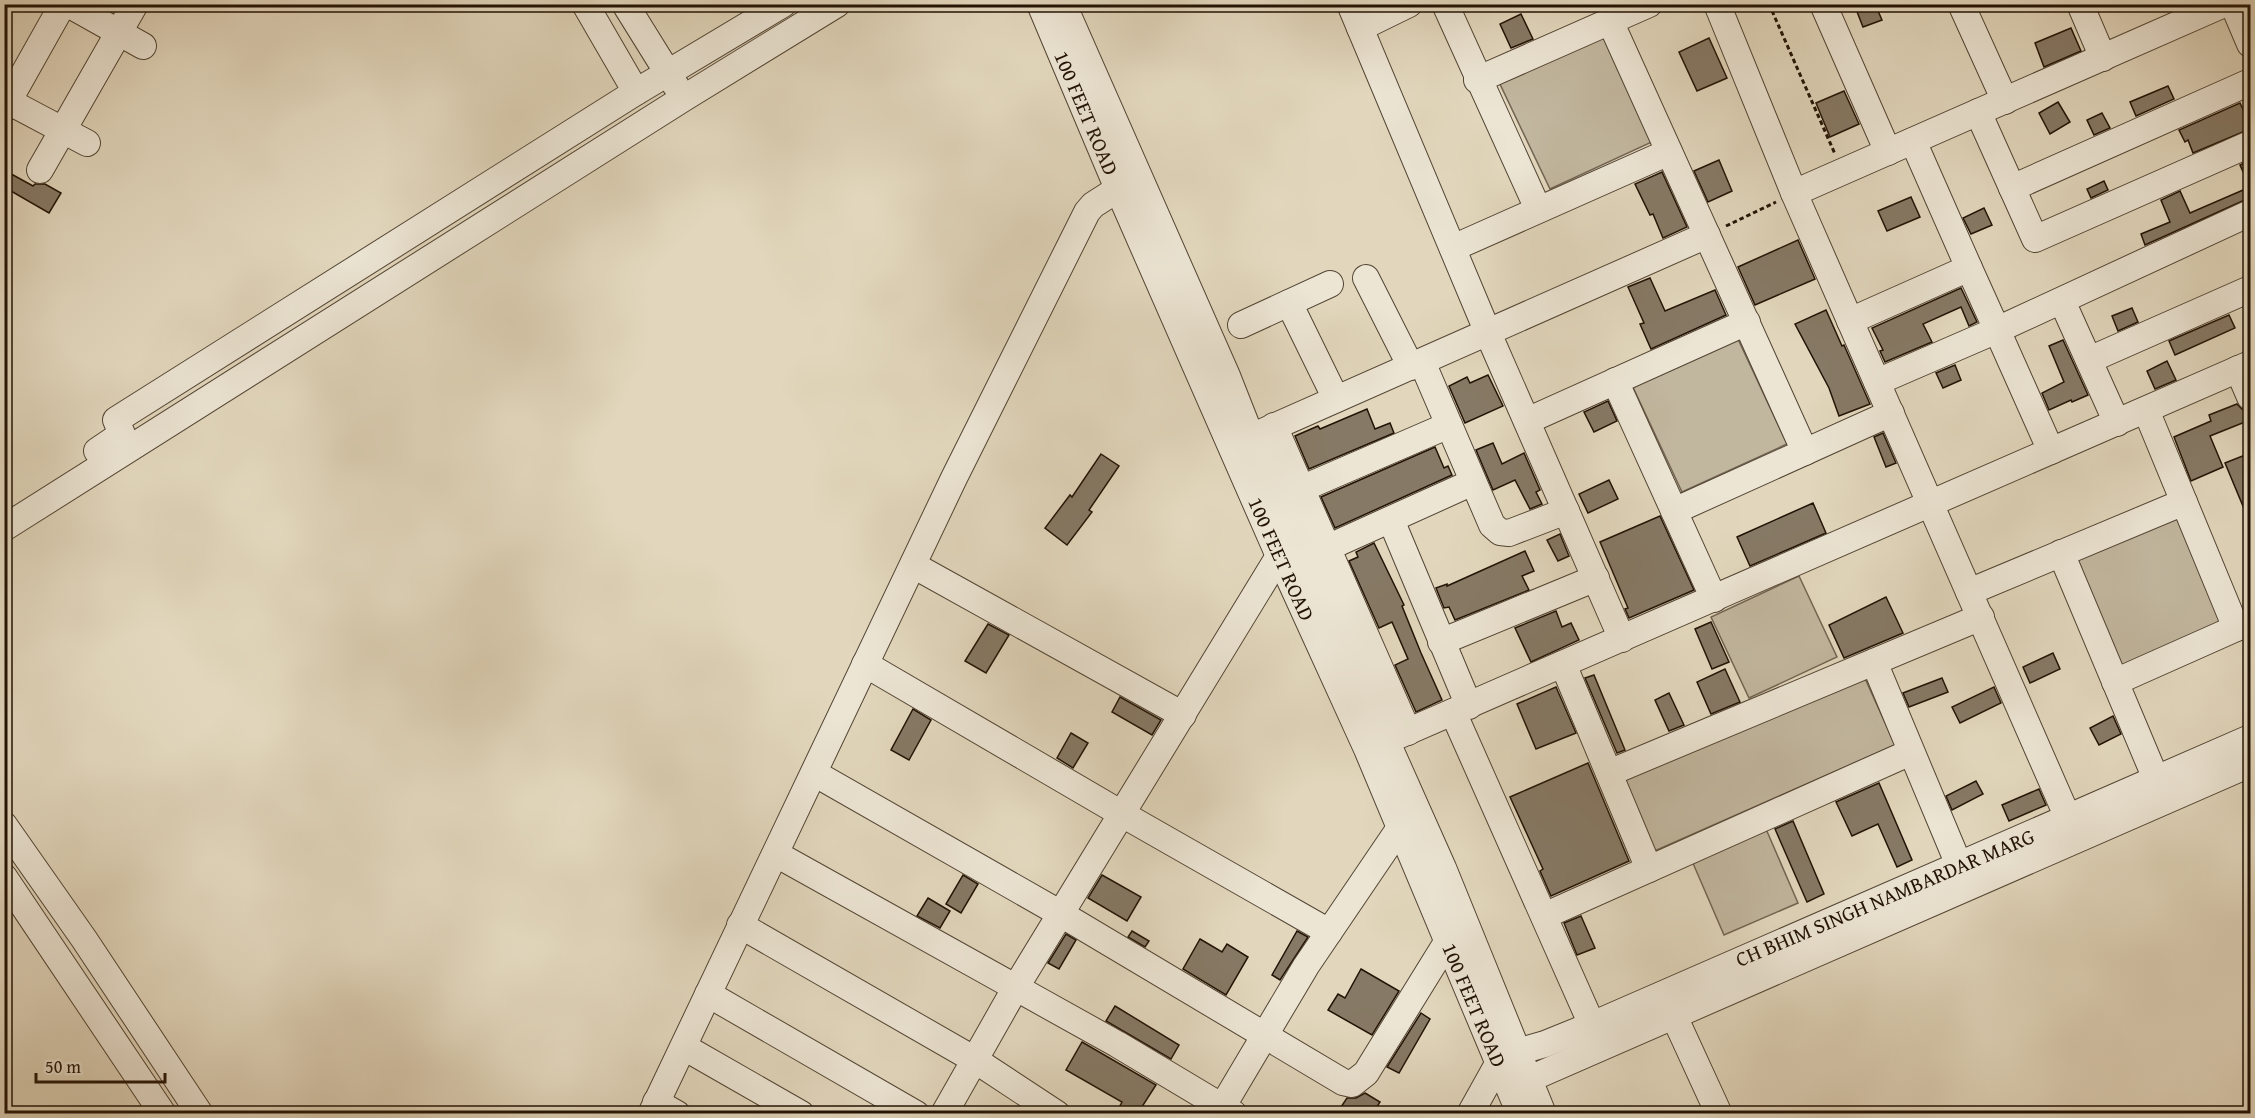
<svg xmlns="http://www.w3.org/2000/svg" width="2255" height="1118" font-family="'Gentium Book Plus',serif">
  <style>
    .green { fill: #c1b69e; stroke: #726452; stroke-width: 1.5 }
    .building { fill: #867965; stroke: #221305; stroke-width: 1.5 }
    .lines { fill: none; stroke-linecap: round; stroke-linejoin: round }
    .minor-casing { stroke: #524433; stroke-width: 28 }
    .path { stroke: #221305; stroke-width: 3; stroke-dasharray: 4.5 3; stroke-linecap: butt }
    .minor { stroke: #ece5d4; stroke-width: 26 }
    .labels { text-anchor: middle; stroke-width: 4.5; stroke-linejoin: round; paint-order: stroke }
    .street-label { font-size: 21px; fill: #221305; stroke: #ece5d4 }
  </style>
  <rect width="100%" height="100%" fill="#e2d7bd"/>
  <filter id="stains"><feTurbulence type="fractalNoise" baseFrequency=".00333" numOctaves="4"/><feColorMatrix values="0 0 0 0 .2 0 0 0 0 .09 0 0 0 0 .02 0 0 0 .5 -.17"/></filter>
  <radialGradient id="worn" r=".72"><stop offset=".6" stop-color="#630" stop-opacity="0"/><stop offset="1" stop-color="#630" stop-opacity=".3"/></radialGradient>
  <g class="green">
    <path d="M1604,34L1654,141L1550,189L1499,82Z"/>
    <path d="M1737,337L1787,444L1682,492L1632,385Z"/>
    <path d="M2175,514L2224,621L2120,669L2070,562Z"/>
    <path d="M1799,576L1837,657L1749,698L1711,617Z"/>
    <path d="M1863,674L1895,745L1650,853L1619,781Z"/>
    <path d="M1766,829L1798,903L1724,935L1692,861Z"/>
  </g>
  <g class="building">
    <path d="M1854,4H1875L1882,20L1863,27Z"/>
    <path d="M1521,14L1533,39L1511,48L1500,24Z"/>
    <path d="M2071,28L2081,51L2044,67L2035,43Z"/>
    <path d="M1709,38L1727,78L1697,91L1679,52Z"/>
    <path d="M2168,86L2174,99L2136,116L2130,102Z"/>
    <path d="M1844,91L1859,124L1830,137L1816,103Z"/>
    <path d="M2058,102L2070,122L2050,134L2039,113Z"/>
    <path d="M2240,103L2247,118L2250,116V129L2193,153L2188,140L2185,142L2179,130Z"/>
    <path d="M2102,113L2110,128L2094,135L2087,120Z"/>
    <path d="M1719,160L1732,191L1708,202L1694,171Z"/>
    <path d="M2250,160V187L2240,165Z"/>
    <path d="M4,170L33,186L35,184H45L61,193L49,213L4,187Z"/>
    <path d="M1662,172L1687,227L1663,238L1653,214L1650,215L1635,184Z"/>
    <path d="M2104,181L2108,190L2091,198L2087,189Z"/>
    <path d="M2243,190L2247,199L2145,245L2141,234L2170,222L2161,200L2180,191L2190,213Z"/>
    <path d="M1911,197L1920,217L1887,231L1878,211Z"/>
    <path d="M1984,208L1992,225L1971,234L1963,218Z"/>
    <path d="M1798,240L1815,279L1755,305L1738,267Z"/>
    <path d="M1650,278L1665,311L1715,290L1726,315L1651,349L1640,324L1644,323L1628,287Z"/>
    <path d="M1961,288L1977,322L1969,326L1961,307L1952,311L1923,324L1932,342L1885,362L1880,351L1883,350L1872,328Z"/>
    <path d="M2132,308L2138,322L2118,331L2112,316Z"/>
    <path d="M1826,310L1842,346L1844,345L1870,404L1839,416L1829,388L1795,324Z"/>
    <path d="M2229,315L2235,328L2175,355L2169,341Z"/>
    <path d="M2063,340L2088,395L2072,402L2071,400L2049,410L2042,393L2064,382L2049,346Z"/>
    <path d="M2167,361L2176,380L2155,389L2147,371Z"/>
    <path d="M1955,365L1961,380L1943,388L1936,373Z"/>
    <path d="M1488,375L1503,406L1465,423L1449,386L1467,377L1470,383Z"/>
    <path d="M1608,401L1617,421L1594,432L1584,412Z"/>
    <path d="M2237,404L2242,409L2249,412L2250,420L2210,436L2223,467L2191,481L2174,437L2211,421L2209,415Z"/>
    <path d="M1367,409L1375,429L1390,423L1394,433L1309,469L1295,436L1318,426L1320,429Z"/>
    <path d="M1883,433L1896,463L1886,467L1874,437Z"/>
    <path d="M1493,443L1502,464L1524,453L1540,490L1536,492L1542,504L1530,509L1515,480L1493,490L1476,450Z"/>
    <path d="M1435,447L1444,468L1448,466L1452,475L1335,528L1321,497Z"/>
    <path d="M2250,453V523L2225,463Z"/>
    <path d="M1101,454L1119,466L1089,510L1092,512L1067,545L1045,528L1070,495L1072,497Z"/>
    <path d="M1609,480L1618,499L1588,513L1579,494Z"/>
    <path d="M1813,503L1826,533L1750,566L1737,537Z"/>
    <path d="M1660,516L1694,590L1629,618L1625,609L1628,608L1600,542Z"/>
    <path d="M1560,534L1569,556L1558,561L1547,540Z"/>
    <path d="M1374,543L1404,605L1402,606L1421,653L1442,700L1416,712L1395,665L1408,659L1392,622L1379,628L1349,561L1358,557L1356,552Z"/>
    <path d="M1525,551L1534,571L1522,576L1529,590L1455,620L1449,607L1444,608L1436,588L1447,584V586Z"/>
    <path d="M1886,597L1903,633L1844,658L1829,625Z"/>
    <path d="M1556,611L1562,627L1571,623L1579,640L1531,662L1515,628Z"/>
    <path d="M1711,622L1729,662L1712,669L1695,629Z"/>
    <path d="M988,624L1009,635L986,673L965,661Z"/>
    <path d="M2053,653L2060,669L2030,683L2023,667Z"/>
    <path d="M1725,669L1740,702L1711,714L1697,682Z"/>
    <path d="M1594,675L1625,750L1617,753L1585,678Z"/>
    <path d="M1942,678L1948,692L1909,707L1903,693Z"/>
    <path d="M1556,687L1576,733L1536,749L1517,704Z"/>
    <path d="M1994,687L2001,703L1960,723L1952,707Z"/>
    <path d="M1669,693L1684,725L1669,731L1655,700Z"/>
    <path d="M1120,697L1161,720L1152,735L1112,712Z"/>
    <path d="M913,709L931,720L909,760L891,750Z"/>
    <path d="M2113,716L2121,734L2099,745L2090,728Z"/>
    <path d="M1071,733L1088,743L1073,768L1057,758Z"/>
    <path d="M1588,763L1629,861L1551,896L1540,871L1543,869L1510,797Z"/>
    <path d="M1976,781L1983,794L1952,810L1946,796Z"/>
    <path d="M1879,783L1912,860L1897,867L1878,824L1852,836L1836,802Z"/>
    <path d="M2039,789L2046,805L2009,821L2002,805Z"/>
    <path d="M1793,821L1824,894L1807,902L1775,829Z"/>
    <path d="M963,875L978,884L961,913L946,904Z"/>
    <path d="M1102,875L1141,897L1127,921L1088,898Z"/>
    <path d="M928,898L950,911L940,928L917,916Z"/>
    <path d="M1581,916L1595,948L1577,955L1564,923Z"/>
    <path d="M1132,931L1149,941L1145,947L1128,937Z"/>
    <path d="M1297,931L1308,937L1280,980L1272,975Z"/>
    <path d="M1066,934L1076,940L1059,969L1048,963Z"/>
    <path d="M1200,939L1222,952L1227,944L1248,957L1226,995L1183,969Z"/>
    <path d="M1361,969L1399,991L1372,1035L1328,1010L1338,994L1345,998Z"/>
    <path d="M1115,1006L1179,1045L1171,1059L1106,1021Z"/>
    <path d="M1421,1013L1430,1019L1399,1073L1387,1067Z"/>
    <path d="M1082,1042L1156,1085L1138,1113H1116L1122,1102L1066,1070Z"/>
    <path d="M1365,1093L1380,1102L1373,1113H1337L1347,1098H1356Z"/>
  </g>
  <g class="lines">
    <g class="minor-casing">
      <g id="minor">
        <path d="M68,4L143,46"/>
        <path d="M585,4L636,92"/>
        <path d="M625,4L676,86"/>
        <path d="M1040,4L1118,189L1279,556L1367,749L1520,1114"/>
        <path d="M1063,4L1227,376L1251,437L1443,868L1543,1114"/>
        <path d="M1350,4L1488,333L1622,639"/>
        <path d="M1445,4L1538,209"/>
        <path d="M1717,4L1794,193L2068,818"/>
        <path d="M1823,4L1888,152"/>
        <path d="M1961,4L2005,101"/>
        <path d="M2080,4L2103,58"/>
        <path d="M2233,4L2250,44"/>
        <path d="M1610,21L1805,452"/>
        <path d="M1360,28L1409,4"/>
        <path d="M1477,80L1649,4"/>
        <path d="M4,99L87,143"/>
        <path d="M4,109L63,4"/>
        <path d="M1978,112L2035,239L2250,144"/>
        <path d="M40,170L135,4"/>
        <path d="M2012,188L2250,82"/>
        <path d="M1794,193L2224,4"/>
        <path d="M1453,248L1669,152"/>
        <path d="M1969,268L1997,330L2250,213"/>
        <path d="M1366,278L1411,367"/>
        <path d="M2062,301L2117,423"/>
        <path d="M1289,303L1336,399"/>
        <path d="M1850,321L1969,268L1913,141"/>
        <path d="M1241,325L1330,284"/>
        <path d="M2089,360L2250,289"/>
        <path d="M1422,362L1492,525L1500,532L1509,533L1566,511"/>
        <path d="M2238,369L2250,397"/>
        <path d="M1615,381L1714,599"/>
        <path d="M1877,382L1997,330L2051,451"/>
        <path d="M2146,410L2236,628"/>
        <path d="M1527,421L1747,322"/>
        <path d="M1274,426L1408,732"/>
        <path d="M1251,437L1707,235"/>
        <path d="M97,451L122,434L116,420L636,92L783,4"/>
        <path d="M1301,489L1449,425"/>
        <path d="M1674,511L1891,413"/>
        <path d="M1391,520L1469,706"/>
        <path d="M4,528L684,98L837,4"/>
        <path d="M1327,548L1473,482"/>
        <path d="M2061,553L2156,779"/>
        <path d="M913,565L1183,715"/>
        <path d="M1969,592L2184,502"/>
        <path d="M1441,642L1596,578"/>
        <path d="M1874,662L1959,865"/>
        <path d="M865,664L1122,814L1329,932"/>
        <path d="M1563,664L1649,869"/>
        <path d="M2115,682L2250,622"/>
        <path d="M1453,712L1592,1025"/>
        <path d="M1370,748L2250,364"/>
        <path d="M814,773L1061,914L1343,1082L1352,1084L1366,1073L1447,942"/>
        <path d="M1609,773L1981,617"/>
        <path d="M4,825L84,939L200,1114"/>
        <path d="M776,854L1117,1044L1234,1114"/>
        <path d="M4,877L163,1114"/>
        <path d="M1544,916L1911,752"/>
        <path d="M740,925L975,1060L1057,1114"/>
        <path d="M708,994L916,1114"/>
        <path d="M1674,1016L1719,1114"/>
        <path d="M684,1047L801,1114"/>
        <path d="M1511,1087L2250,764"/>
        <path d="M656,1102L677,1114"/>
        <path d="M651,1114L954,478L1087,212L1093,205L1118,189"/>
        <path d="M944,1114L1016,987L1279,556"/>
        <path d="M1218,1114L1306,966L1399,829"/>
        <path d="M1470,1114L1499,1062L1517,1052L1545,1044L1592,1025L2250,738"/>
      </g>
    </g>
    <g class="path">
      <path d="M1769,4L1835,154"/>
      <path d="M1726,226L1776,202"/>
    </g>
    <use href="#minor" class="minor"/>
  </g>
  <g class="labels">
    <g class="street-label">
      <text transform="translate(1086 113) rotate(67)" y="7">100 FEET ROAD</text>
      <text transform="translate(1281 559) rotate(66)" y="7">100 FEET ROAD</text>
      <text transform="translate(1885 898) rotate(-23)" y="7">CH BHIM SINGH NAMBARDAR MARG</text>
      <text transform="translate(1474 1005) rotate(67)" y="7">100 FEET ROAD</text>
    </g>
  </g>
  <rect width="2255" height="1118" fill="none" stroke="#e2d7bd" stroke-width="24"/>
  <rect x="6" y="6" width="2243" height="1106" fill="none" stroke="#221305" stroke-width="3"/>
  <rect x="12" y="12" width="2231" height="1094" fill="none" stroke="#221305" stroke-width="1.5"/>
  <path d="M36 1073v9h129v-9" fill="none" stroke="#221305" stroke-width="3"/>
  <text x="45" y="1073" font-size="18" fill="#221305" stroke="#ece5d4" stroke-width="4.5" paint-order="stroke">50 m</text>
  <rect width="100%" height="100%" filter="url(#stains)"/>
  <rect width="100%" height="100%" fill="url(#worn)"/>
</svg>
